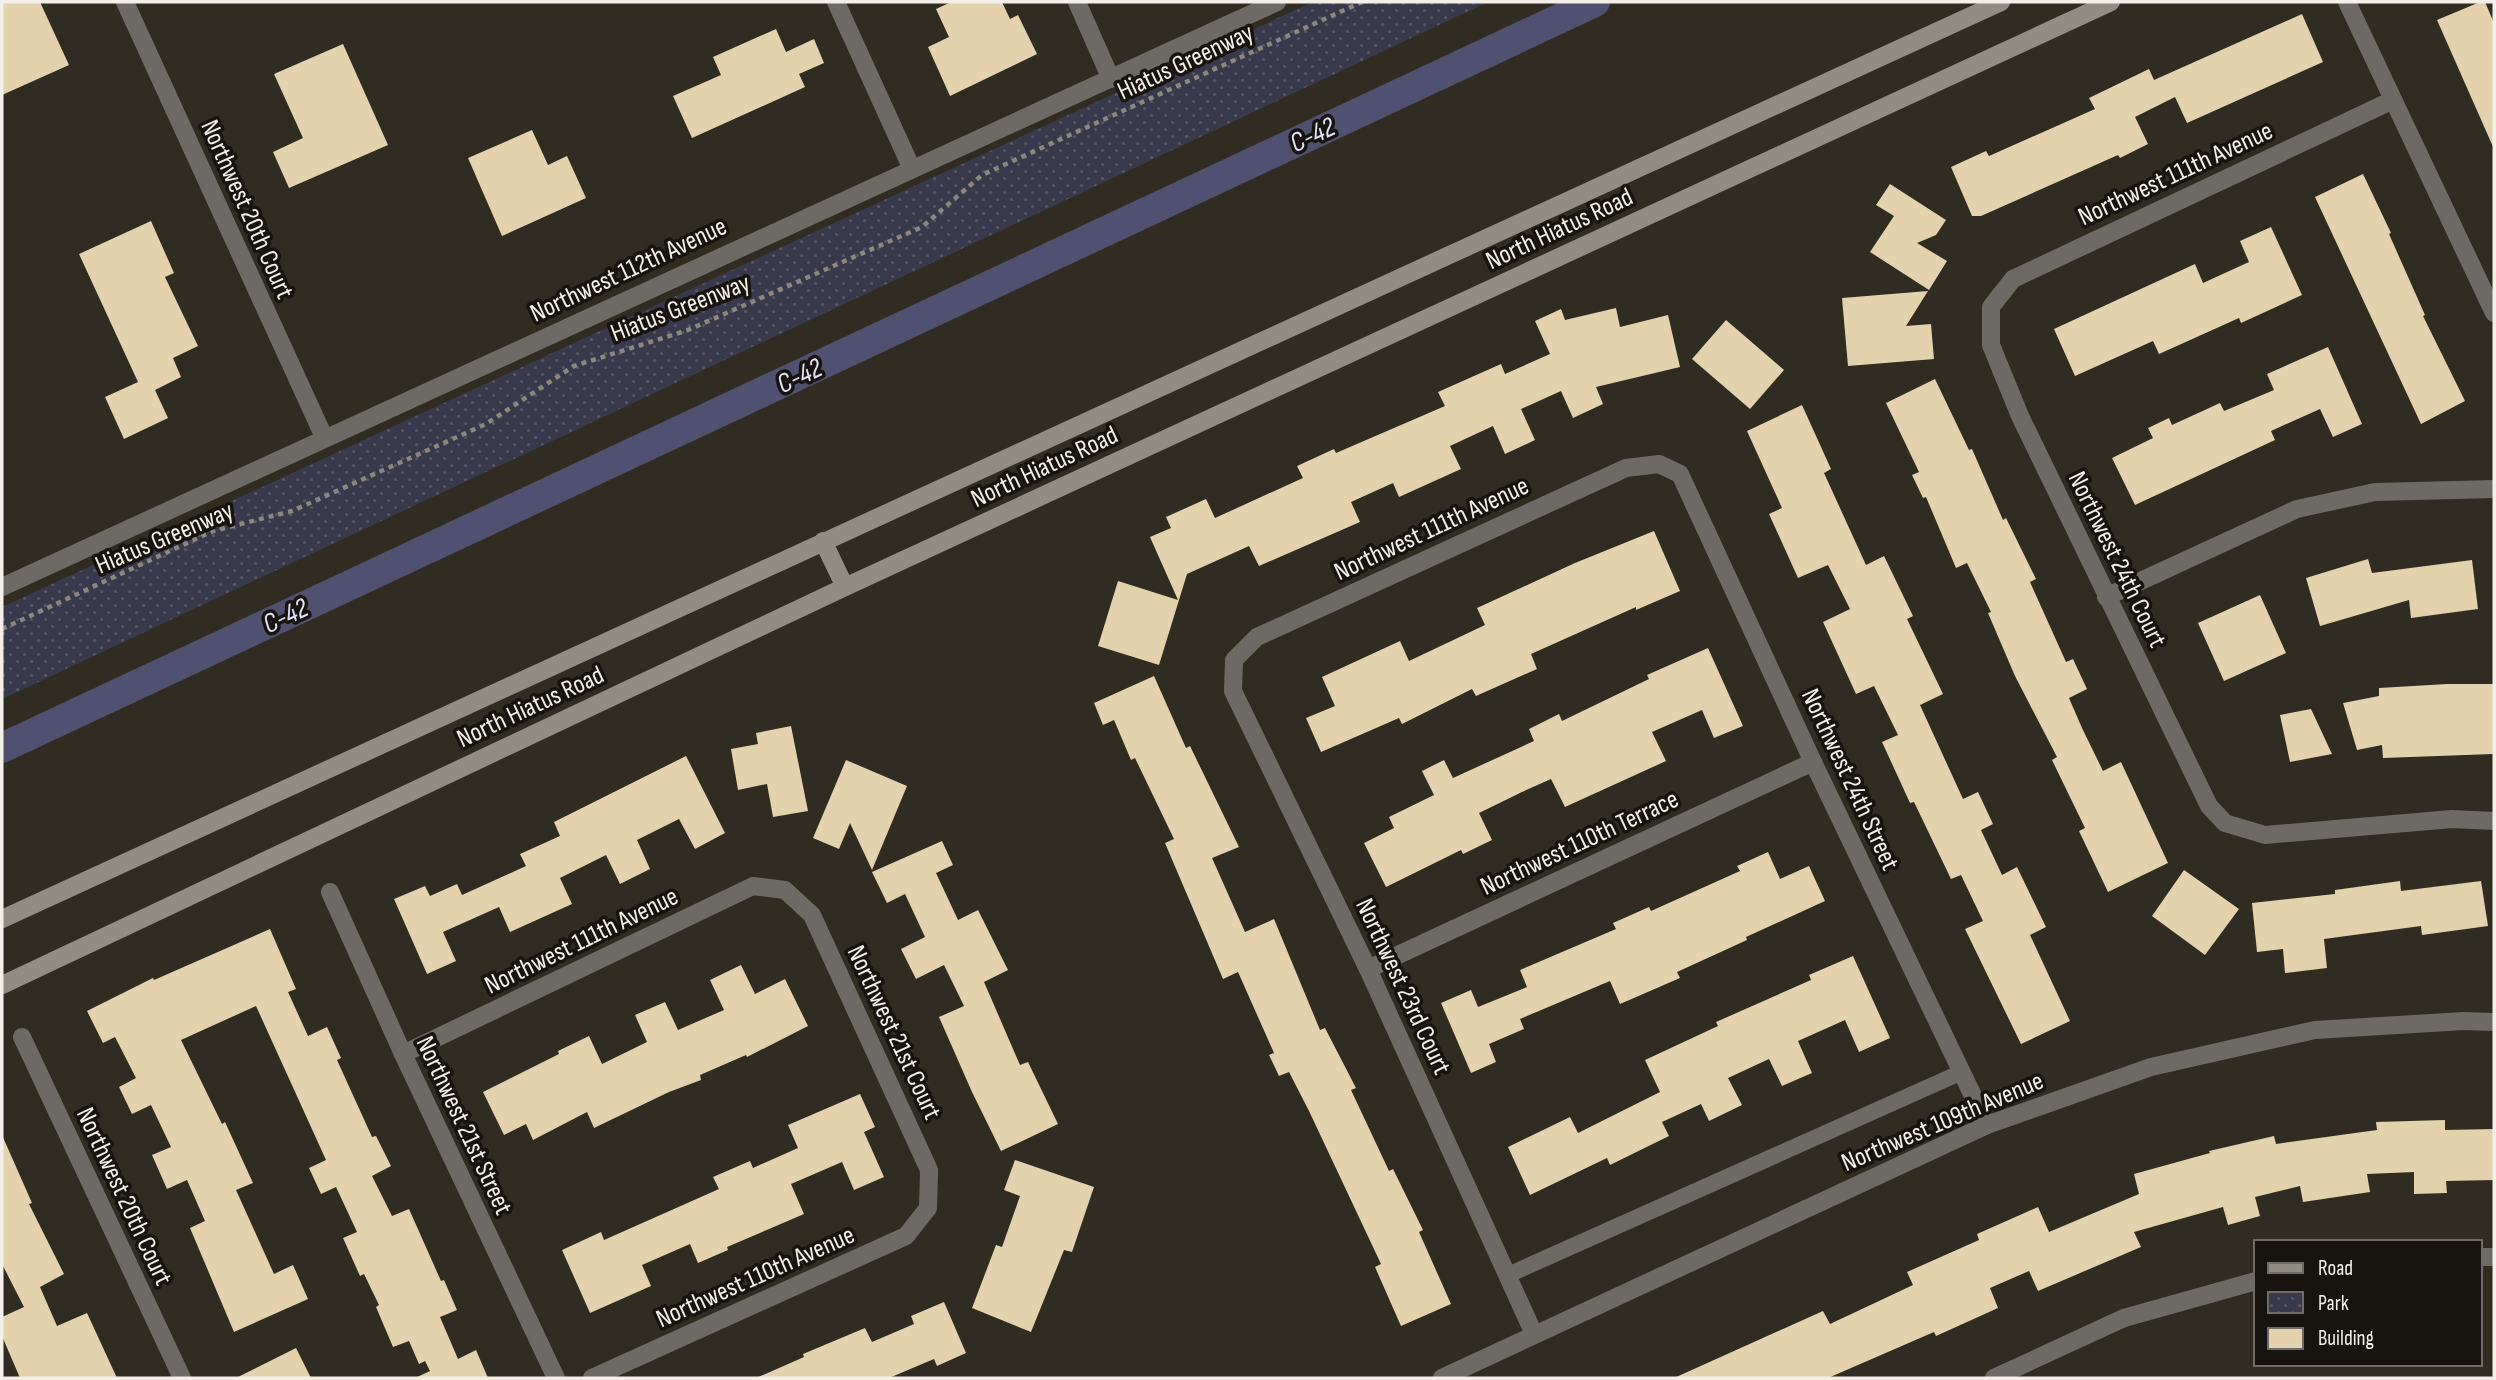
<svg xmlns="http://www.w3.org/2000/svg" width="2496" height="1380" font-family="'Sofia Sans Condensed',sans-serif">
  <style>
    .park { fill: url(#park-dots) }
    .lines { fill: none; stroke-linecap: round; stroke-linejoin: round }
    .canal { stroke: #505070; stroke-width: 30 }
    .building { fill: #e4d1ad }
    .path { stroke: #8b877d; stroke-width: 4.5; stroke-dasharray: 5 5; stroke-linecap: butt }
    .lane { stroke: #6d6a65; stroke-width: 16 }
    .street { stroke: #6d6a65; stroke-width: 18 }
    .secondary { stroke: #918c84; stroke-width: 18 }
    .labels { text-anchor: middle; stroke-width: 7; stroke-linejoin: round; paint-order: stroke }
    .street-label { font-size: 26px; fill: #f4f0e9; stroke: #171410 }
    .water-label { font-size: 28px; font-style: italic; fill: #e1e2fa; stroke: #171410 }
  </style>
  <defs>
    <pattern id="park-dots" width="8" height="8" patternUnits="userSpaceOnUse" patternTransform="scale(1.75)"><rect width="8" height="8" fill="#39394e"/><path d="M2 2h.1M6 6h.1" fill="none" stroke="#565668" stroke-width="1.8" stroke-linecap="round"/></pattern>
  </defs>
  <rect width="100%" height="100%" fill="#312c21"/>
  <path class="park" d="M1313,2H1488L2,699V607Z"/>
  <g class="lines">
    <path class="canal" d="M2,748L1595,2"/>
  </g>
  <g class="building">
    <path d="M2,2H40L69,65L2,95Z"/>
    <path d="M951,2H1002L1010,19L1018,15L1037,54L950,96L928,47L949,37L936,9Z"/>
    <path d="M2480,2H2485L2494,23V149L2437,20Z"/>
    <path d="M2302,14L2323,62L2187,123L2175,97L2135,117L2148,144L2120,158L2118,155L1981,216H1972L1951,167L1986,151L1989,156L2095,109L2089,98L2149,69L2154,80Z"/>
    <path d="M776,29L786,52L814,39L824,63L799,74L805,87L692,138L673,96L721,75L713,57Z"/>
    <path d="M343,44L388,145L289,188L273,152L303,138L274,74Z"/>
    <path d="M532,130L548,165L567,156L586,198L502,236L468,158Z"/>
    <path d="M2363,174L2391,233L2389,234L2425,315L2423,316L2465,401L2421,424L2315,197Z"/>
    <path d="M1890,184L1946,220L1936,235L1917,243L1947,261L1929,290L1870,252L1894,216L1876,205Z"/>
    <path d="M151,221L174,273L165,277L198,346L173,358L181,377L155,390L168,418L124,439L105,397L138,382L79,254Z"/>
    <path d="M2271,227L2302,295L2241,323L2239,318L2159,354L2153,341L2075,376L2054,329L2195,264L2203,283L2249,262L2240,241Z"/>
    <path d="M1928,291L1906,326L1931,324L1934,359L1848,366L1842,298Z"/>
    <path d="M1616,308L1620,327L1668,315L1680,367L1596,387L1603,404L1573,418L1561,391L1521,409L1535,440L1505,454L1493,426L1450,446L1461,469L1399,497L1393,483L1351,502L1360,522L1259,566L1249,546L1187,574L1159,665L1098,646L1118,581L1178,600L1150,537L1171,528L1166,517L1206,499L1215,518L1303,478L1297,466L1334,449L1336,453L1445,406L1438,392L1501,364L1505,374L1550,354L1535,321L1561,309L1565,320Z"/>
    <path d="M1726,320L1784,370L1750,409L1692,359Z"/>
    <path d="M2328,347L2362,424L2333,437L2320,409L2271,431L2275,440L2135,505L2112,458L2153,438L2148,428L2169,418L2172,425L2220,403L2224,411L2274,390L2267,374Z"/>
    <path d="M1935,379L1969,450L1972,449L2003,520L2006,518L2036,579L2030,582L2066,662L2073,659L2087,689L2069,698L2082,728L2103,771L2121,762L2168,863L2108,892L2079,831L2085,828L2052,760L2057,757L2015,676L1988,613L1991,612L1967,563L1956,568L1926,497L1923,498L1912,475L1919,472L1886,403Z"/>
    <path d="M1802,405L1831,469L1824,473L1866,565L1884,556L1913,616L1907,619L1943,694L1920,705L1963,799L1978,792L1993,824L1981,830L2002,875L2017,867L2046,927L2030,935L2070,1021L2021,1044L1965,929L1983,921L1961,875L1951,879L1914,802L1910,803L1882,742L1898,735L1874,686L1856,694L1823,622L1850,609L1828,565L1798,578L1769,514L1782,508L1747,431Z"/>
    <path d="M1654,531L1680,591L1636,610V607L1531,654L1537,669L1476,696L1472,689L1402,724L1399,718L1321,752L1306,718L1335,706L1322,677L1400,641L1409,661L1485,625L1477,608L1575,563Z"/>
    <path d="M2368,559L2372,573L2472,560L2478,609L2411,618L2409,600L2320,626L2306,578Z"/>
    <path d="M2260,595L2286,653L2224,681L2198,623Z"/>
    <path d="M1708,648L1743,726L1714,738L1702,710L1652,732L1666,761L1565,807L1551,779L1522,792L1479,813L1492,840L1463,854L1461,850L1386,887L1364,843L1394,828L1389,817L1434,795L1422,771L1444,760L1453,778L1534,741L1529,729L1559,714L1562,721L1649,679L1647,675Z"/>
    <path d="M1154,676L1186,748L1190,746L1239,847L1212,858L1245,932L1274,919L1320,1030L1325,1028L1356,1088L1351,1090L1389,1171L1393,1169L1423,1230L1419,1232L1451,1304L1401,1326L1375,1267L1381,1264L1309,1111L1289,1072L1279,1076L1269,1055L1274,1053L1238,972L1223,979L1165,843L1174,839L1135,758L1131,760L1114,720L1103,725L1094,703Z"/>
    <path d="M2447,684H2494L2493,754L2383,758L2382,745L2357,750L2343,703L2379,696V688Z"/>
    <path d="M2311,709L2332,754L2290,762L2280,715Z"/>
    <path d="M791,726L808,811L773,817L767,784L738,790L731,749L758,744L756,733Z"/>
    <path d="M686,756L725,833L695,849L679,819L637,840L650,869L620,884L606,855L560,878L572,904L510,932L499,907L443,932L456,961L427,974L394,899L425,886L430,896L457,884L462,895L526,866L520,854L560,836L554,822Z"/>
    <path d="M846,760L907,786L872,870L850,823L839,849L813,838Z"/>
    <path d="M942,841L953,865L936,873L958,920L978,910L1008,970L984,982L1020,1065L1028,1062L1058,1124L1001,1151L972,1092L939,1017L964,1006L944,965L916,979L901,949L925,937L905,894L887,903L872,872Z"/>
    <path d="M1768,852L1780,879L1809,866L1825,901L1746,937L1747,940L1677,972L1680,978L1620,1004L1610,981L1520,1019L1524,1029L1489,1044L1496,1062L1471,1073L1441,1003L1471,990L1478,1007L1527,987L1520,970L1616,929L1613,923L1649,907L1651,911L1740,871L1737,866Z"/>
    <path d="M2184,870L2239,909L2205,955L2152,916Z"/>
    <path d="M2400,881L2401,891L2481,881L2488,926L2422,935L2421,926L2324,939L2327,968L2285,973L2283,949L2257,952L2252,903L2335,894V890Z"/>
    <path d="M270,929L296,989L288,992L308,1036L327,1027L341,1058L337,1060L372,1137L376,1136L391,1166L372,1176L392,1216L409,1209L441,1281L444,1280L457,1310L440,1317L458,1359L476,1350L488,1378H415L430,1371L425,1361L419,1364L409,1341L393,1347L376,1307L379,1305L364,1274L360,1276L343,1238L357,1232L336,1187L321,1194L309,1168L326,1160L256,1006L181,1040L222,1124L225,1122L253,1183L236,1190L274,1274L293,1265L308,1299L234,1332L190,1228L205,1221L187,1180L167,1189L152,1155L171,1147L151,1105L132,1114L119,1087L136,1078L115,1037L103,1043L87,1011L153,978L154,980Z"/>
    <path d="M1853,956L1890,1038L1859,1052L1845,1020L1798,1041L1812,1073L1782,1086L1769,1059L1728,1078L1742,1105L1709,1121L1701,1104L1662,1122L1669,1136L1610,1165L1607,1158L1530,1195L1508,1147L1570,1117L1578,1133L1660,1092L1645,1060L1718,1026L1716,1022L1811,980L1809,975Z"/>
    <path d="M741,965L755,994L785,979L808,1026L747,1057L746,1055L700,1075L701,1080L669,1092L594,1128L587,1112L533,1140L526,1124L504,1135L483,1092L559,1054L558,1051L589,1036L602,1064L647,1042L635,1015L665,1002L678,1030L724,1010L710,980Z"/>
    <path d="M860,1094L875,1127L864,1132L884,1177L854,1190L842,1162L791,1184L804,1214L727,1247L728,1250L698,1263L690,1244L642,1265L651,1286L590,1313L562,1250L601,1232L604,1240L719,1189L713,1177L750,1161L753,1168L798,1148L788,1125Z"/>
    <path d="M2445,1120V1130L2494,1129V1180L2446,1181L2447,1193L2414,1194V1172L2367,1174L2370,1192L2303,1202L2300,1186L2255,1197L2260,1216L2228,1225L2223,1207L2134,1232L2141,1247L2038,1291L2029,1271L1990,1288L1998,1308L1936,1336L1934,1332L1828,1378H1674L1823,1311L1830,1324L1913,1285L1907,1272L1979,1240L1977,1234L2038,1207L2049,1232L2139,1194L2134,1174L2210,1153L2209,1151L2274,1136L2276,1144L2377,1130L2376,1122Z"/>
    <path d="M2,1135L32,1203L29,1204L64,1274L40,1287L57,1326L87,1313L117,1378H20L2,1336V1317L24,1307L2,1264Z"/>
    <path d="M1015,1160L1094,1187L1072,1252L1064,1250L1031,1332L972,1308L996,1245L1002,1247L1020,1196L1004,1190Z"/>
    <path d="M944,1302L966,1353L937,1366L934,1359L889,1378H756L804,1357L803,1354L865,1328L872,1342L914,1324L911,1316Z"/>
    <path d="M296,1348L311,1378H236Z"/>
  </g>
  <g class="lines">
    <path class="path" d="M2,629L213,531L292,511L486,424L574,366L688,330L922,227L982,175L1362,2"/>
    <path class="lane" d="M1508,1275L1962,1072"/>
    <g class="street">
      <path d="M125,2L324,437"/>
      <path d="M836,2L912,169"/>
      <path d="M1077,2L1111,79"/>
      <path d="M2347,2L2494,313"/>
      <path d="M2393,100L2013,279L1991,307V345L2020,416L2209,806L2225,823L2265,835L2452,819L2494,821"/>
      <path d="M2,587L1277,2"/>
      <path d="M2106,597L2297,509L2375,492L2494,489"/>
      <path d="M330,892L403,1054L556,1378"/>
      <path d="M1368,969L1813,762"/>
      <path d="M22,1037L182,1378"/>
      <path d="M403,1054L753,886L785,890L812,915L929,1170L928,1208L906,1236L592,1378"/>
      <path d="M2480,1257H2494"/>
      <path d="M1534,1334L1368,969L1233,691L1234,660L1257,637L1626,468L1659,464L1680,474L1813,762L1987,1125"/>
      <path d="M1442,1378L1987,1125L2151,1067L2315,1030L2464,1021L2494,1022"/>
      <path d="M1994,1378L2124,1318L2256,1281"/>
    </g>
    <g class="secondary">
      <path d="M823,541L845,587"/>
      <path d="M2,919L2001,2"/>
      <path d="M2,985L845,587L2111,2"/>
    </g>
  </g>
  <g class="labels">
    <g class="street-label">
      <text transform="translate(1185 61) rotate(-25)" y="9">Hiatus Greenway</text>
      <text transform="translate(2175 173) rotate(-25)" y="9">Northwest 111th Avenue</text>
      <text transform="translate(248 209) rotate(66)" y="9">Northwest 20th Court</text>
      <text transform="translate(1559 228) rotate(-25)" y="9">North Hiatus Road</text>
      <text transform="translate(628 269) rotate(-25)" y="9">Northwest 112th Avenue</text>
      <text transform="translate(680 307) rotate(-21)" y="9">Hiatus Greenway</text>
      <text transform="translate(1044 466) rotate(-25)" y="9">North Hiatus Road</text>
      <text transform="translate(1431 528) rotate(-25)" y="9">Northwest 111th Avenue</text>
      <text transform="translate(164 537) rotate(-23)" y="9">Hiatus Greenway</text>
      <text transform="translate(2118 559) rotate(64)" y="9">Northwest 24th Court</text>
      <text transform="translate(530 706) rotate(-25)" y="9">North Hiatus Road</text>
      <text transform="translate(1851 779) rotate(65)" y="9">Northwest 24th Street</text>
      <text transform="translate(1579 842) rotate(-25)" y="9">Northwest 110th Terrace</text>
      <text transform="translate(581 940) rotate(-26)" y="9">Northwest 111th Avenue</text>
      <text transform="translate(1404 986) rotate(65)" y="9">Northwest 23rd Court</text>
      <text transform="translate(895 1032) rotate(65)" y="9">Northwest 21st Court</text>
      <text transform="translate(1942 1121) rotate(-23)" y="9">Northwest 109th Avenue</text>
      <text transform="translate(465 1125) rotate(65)" y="9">Northwest 21st Street</text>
      <text transform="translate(125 1196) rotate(65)" y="9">Northwest 20th Court</text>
      <text transform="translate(755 1276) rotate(-24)" y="9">Northwest 110th Avenue</text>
    </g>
    <g class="water-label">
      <text transform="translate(1312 134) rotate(-25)" y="10">C-42</text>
      <text transform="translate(799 375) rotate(-25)" y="10">C-42</text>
      <text transform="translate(285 615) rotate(-25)" y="10">C-42</text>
    </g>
  </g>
  <rect width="2496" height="1380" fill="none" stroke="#f4f0e9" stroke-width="7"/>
  <rect x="2254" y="1240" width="228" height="126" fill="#171410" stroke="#6f6c67" stroke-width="2"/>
  <rect x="2268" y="1263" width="35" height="10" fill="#918c84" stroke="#6f6c67" stroke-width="2"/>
  <text x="2318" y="1275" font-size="21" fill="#f4f0e9">Road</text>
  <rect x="2268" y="1292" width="35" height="21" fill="url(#park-dots)" stroke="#6f6c67" stroke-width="2"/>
  <text x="2318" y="1310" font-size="21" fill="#f4f0e9">Park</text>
  <rect x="2268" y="1328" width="35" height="21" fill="#e4d1ad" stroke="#6f6c67" stroke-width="2"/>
  <text x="2318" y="1345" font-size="21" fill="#f4f0e9">Building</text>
</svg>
